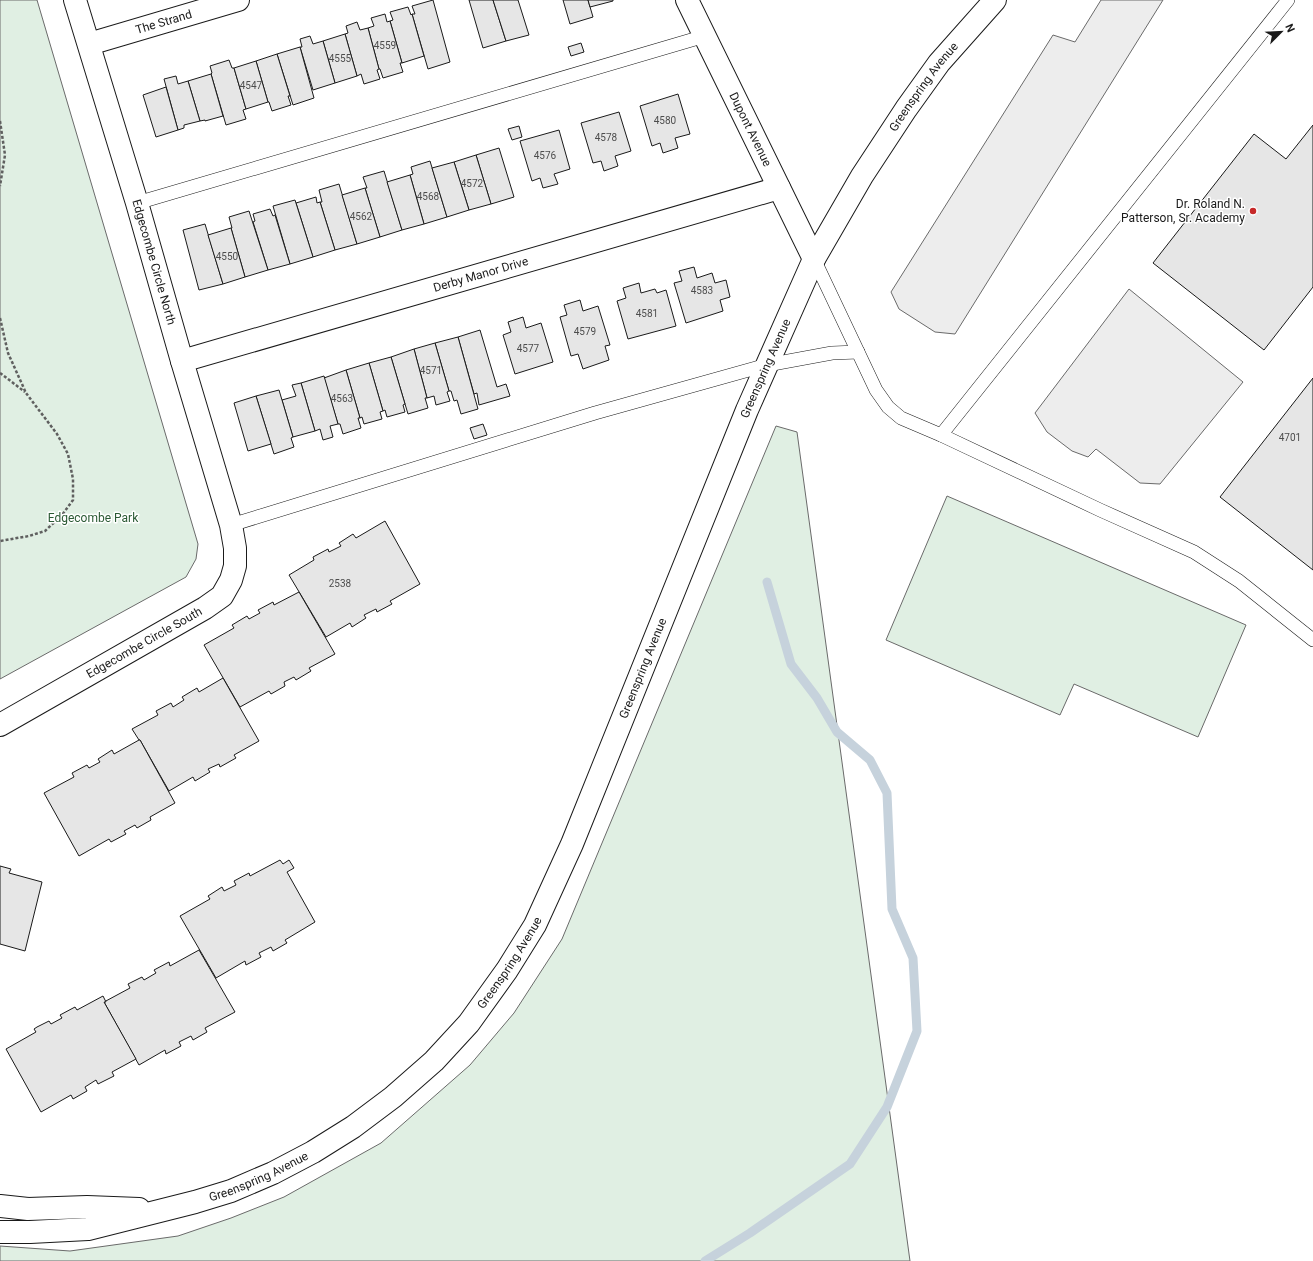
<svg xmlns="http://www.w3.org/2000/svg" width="1313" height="1261" font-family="Roboto,sans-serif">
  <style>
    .green { fill: #e0efe3; stroke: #6a6a6a }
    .parking { fill: #ededed; stroke: #6a6a6a }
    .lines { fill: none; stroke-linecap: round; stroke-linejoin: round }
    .stream { stroke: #c6d2dc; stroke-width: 9 }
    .building { fill: #e6e6e6; stroke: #1a1a1a }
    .service-casing { stroke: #1a1a1a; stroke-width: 14 }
    .minor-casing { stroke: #1a1a1a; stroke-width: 24 }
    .secondary-casing { stroke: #1a1a1a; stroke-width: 24 }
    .path { stroke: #5f5f5f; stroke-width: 2.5; stroke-dasharray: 3 2; stroke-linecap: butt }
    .service { stroke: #fff; stroke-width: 13 }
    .minor { stroke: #fff; stroke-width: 22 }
    .secondary { stroke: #fff; stroke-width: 22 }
    .poi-dot { fill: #c62828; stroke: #fff; stroke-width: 1.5 }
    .labels { text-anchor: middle; stroke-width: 3; stroke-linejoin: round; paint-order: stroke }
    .number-label { font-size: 10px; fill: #4d4d4d }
    .street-label { font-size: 12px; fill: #1a1a1a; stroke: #fff }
    .poi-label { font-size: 12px; fill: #1a1a1a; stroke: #fff; text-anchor: end }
    .park-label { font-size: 12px; fill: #2b5a34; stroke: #fff }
  </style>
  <rect width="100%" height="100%" fill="#fff"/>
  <g class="green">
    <path d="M0,0H37L198,544L196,559L186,577L0,679Z"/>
    <path d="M776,426L797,432L910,1261H0V1246L70,1251L178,1236L231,1218L284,1197L381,1143L470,1065L514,1013L562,939Z"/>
    <path d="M947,496L1246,625L1198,737L1074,684L1060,715L886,640Z"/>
  </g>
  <g class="parking">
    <path d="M1101,0H1163L955,334L935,332L899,309L891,292L1053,35L1075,42Z"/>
    <path d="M1129,289L1243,382L1160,484L1140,483L1096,449L1088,457L1072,451L1047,432L1035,413Z"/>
  </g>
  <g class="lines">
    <path class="stream" d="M705,1261L750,1233L850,1164L887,1107L917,1031L913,958L892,909L887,793L870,760L837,732L817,698L791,664L767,582"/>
  </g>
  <g class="building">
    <path d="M433,0L450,62L428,69L412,14H415L412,6Z"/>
    <path d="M469,0H493L506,41L483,48Z"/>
    <path d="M493,0H518L529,35L506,41Z"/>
    <path d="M563,0H588L593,17L570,24Z"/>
    <path d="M588,0H613V1L590,7Z"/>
    <path d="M408,7L411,15L412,14L424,56L402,63L390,21L393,20L390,12Z"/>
    <path d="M385,14L387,22L390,21L402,63H400L403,72L383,78L380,69H379L368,28L374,26L371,18Z"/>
    <path d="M357,22L360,30L368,28L379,69L377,70L380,79L364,84L361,74L357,76L345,34L348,33L346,26Z"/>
    <path d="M345,34L357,76L335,83L323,41Z"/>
    <path d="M310,36L313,44L323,41L335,83L313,90L300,47H302L300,39Z"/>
    <path d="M581,43L584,52L571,56L568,47Z"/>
    <path d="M300,47L314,98L293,105L277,54Z"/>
    <path d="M277,54L290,96H288L291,105L272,111L269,102H268L256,61Z"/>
    <path d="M229,60L232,68H234L246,109L243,110L246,119L226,125L211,74L212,73L210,66Z"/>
    <path d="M256,61L268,102L246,109L234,68Z"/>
    <path d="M211,74L223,116L205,121V120L200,121L188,81Z"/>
    <path d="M176,76L178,84L188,81L200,121L184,125V128L178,130L164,79Z"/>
    <path d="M166,87L178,130L156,137L143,95Z"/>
    <path d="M678,94L690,134L675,138L678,148L663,153L660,143L652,146L640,106Z"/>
    <path d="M619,112L631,151L615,156L618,166L604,171L601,161L593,163L581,123Z"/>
    <path d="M1313,125V287L1264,350L1153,263L1254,134L1286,159Z"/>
    <path d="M519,126L522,137L512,140L508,129Z"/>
    <path d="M559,130L570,169L554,174L558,184L543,188L540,178L532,181L520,141Z"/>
    <path d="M499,148L514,197L491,204L476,155Z"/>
    <path d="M476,155L491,204L469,210L454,162Z"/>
    <path d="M430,161L447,217L424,224L410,175L413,174L411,167Z"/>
    <path d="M454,162L469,210L447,217L432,168Z"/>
    <path d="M384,171L402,230L380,237L365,188H367L363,177Z"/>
    <path d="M410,175L424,224L402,230L387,182Z"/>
    <path d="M339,184L357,244L335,250L320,202H322L319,190Z"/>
    <path d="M365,188L380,237L357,244L342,195Z"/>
    <path d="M316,197L317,203L320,202L335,250L313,257L296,203Z"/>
    <path d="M295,200L313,257L290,264L273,206Z"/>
    <path d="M270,209L273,216L275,215L290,264L268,270L253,222L255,221L253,214Z"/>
    <path d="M249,211L268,270L245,277L231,228H232L229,217Z"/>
    <path d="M205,224L223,284L199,290L183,230Z"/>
    <path d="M231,228L245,277L223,284L208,235Z"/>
    <path d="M694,267L697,278L712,273L715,283L726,280L730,297L720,300L723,311L686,323L674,283L682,281L679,271Z"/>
    <path d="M639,283L641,293L655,289L657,293L666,290L676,326L628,339L617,301L626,298L623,288Z"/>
    <path d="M580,300L583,311L598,306L610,345L605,346L609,360L583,369L578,354L571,356L560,317L567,315L564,305Z"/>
    <path d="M523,317L526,328L541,323L553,362L515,374L503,335L511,332L508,322Z"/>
    <path d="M480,330L497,387L506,384L510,396L479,405L477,393L474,394L458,337Z"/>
    <path d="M458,337L478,409L461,414L457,400L454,401L451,391H449L435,343Z"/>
    <path d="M435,343L449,391L447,392L450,401L436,405L434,396L427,398L414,349Z"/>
    <path d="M414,349L427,398H425L428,408L408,414L391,357Z"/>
    <path d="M391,357L405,404L403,405L405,412L387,417L385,410L383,411L369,363Z"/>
    <path d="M369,363L383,411L380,412L382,419L364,424L362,417L360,418L346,370Z"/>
    <path d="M346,370L360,418H358L361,428L343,434L340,424H338L324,378Z"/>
    <path d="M324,376L338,424L330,426L333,437L323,440L320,429L315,431L301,383Z"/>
    <path d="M1313,378V570L1220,497Z"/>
    <path d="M301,383L315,431L293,437L282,400L296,396L292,385Z"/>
    <path d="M279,390L293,437L291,438L294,447L274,454L256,396Z"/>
    <path d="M256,396L271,444L248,451L234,403Z"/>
    <path d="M483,424L487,435L474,439L470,428Z"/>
    <path d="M385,521L420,584L390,601L392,604L377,612L376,609L364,615L366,618L352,627L350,623L326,637L289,575L314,560L313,557L328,549L329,552L341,546L339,543L353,534L356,538Z"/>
    <path d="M299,592L335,654L309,668L311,671L296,680L294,677L284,682L285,686L271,694L269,691L240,707L204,645L234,628L232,625L247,616L249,619L260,613L258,610L273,602L274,605Z"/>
    <path d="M223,678L259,741L234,755L236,758L220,767L219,764L208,769L210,772L195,781L193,777L169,791L140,740H139L132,729L158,715L156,711L171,703L173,707L184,700L182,697L197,688L199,692Z"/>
    <path d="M139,740H140L175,803L150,817L151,820L137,828L135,825L124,831L126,834L111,842L109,839L79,856L44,793L74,777L72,773L87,765L89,768L100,762L98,759L112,750L114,754Z"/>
    <path d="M280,860L283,864L289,860L294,868L287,872L315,922L285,940L287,943L273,951L271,947L259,953L261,957L246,965L245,961L216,978L180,916L210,899L208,896L222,887L224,891L236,885L234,881L249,873L250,876Z"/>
    <path d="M0,866L11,869L9,873L42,882L25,951L0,944Z"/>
    <path d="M199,950L235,1012L205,1028L207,1032L193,1040L191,1036L179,1042L181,1046L166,1054L165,1050L139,1065L104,1002L130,988L128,984L142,977L144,980L156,973L154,970L169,962L170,966Z"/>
    <path d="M103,996L106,1002H104L136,1059L112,1072L114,1076L98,1084L96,1080L85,1087L87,1091L73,1099L71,1095L41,1112L6,1049L36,1032L34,1029L37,1027L49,1021L51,1024L62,1018L60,1015L75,1007L77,1010Z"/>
  </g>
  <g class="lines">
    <g class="service-casing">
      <g id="service">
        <path d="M137,203L705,36"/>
        <path d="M814,259L876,390L888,407L901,418L941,435L1288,0"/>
        <path d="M941,435L1100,510L1194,552L1239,581L1313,640"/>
        <path d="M231,525L595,413L767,365L832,353L858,352"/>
      </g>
    </g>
    <g class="minor-casing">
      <g id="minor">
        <path id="s1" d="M687,0L814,259"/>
        <path id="s2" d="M89,44L238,0"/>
        <path id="s3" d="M182,361L779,188"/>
        <path id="s4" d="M0,725L205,608L222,596L231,580L235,566V548L231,525L182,361L137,203L75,0"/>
      </g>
    </g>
    <g class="secondary-casing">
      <g id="secondary">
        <path d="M0,1206L28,1209L87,1207L139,1209"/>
        <path id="s5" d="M0,1232H30L88,1229L195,1202L231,1191L273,1173L313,1152L353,1127L393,1097L434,1061L469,1023L507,970L535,925L572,844L747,410L814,259L862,176L906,109L939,63L995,0"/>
      </g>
    </g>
    <g class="path">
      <path d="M0,121L5,155L0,186"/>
      <path d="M0,318L8,353L26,393L57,434L68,454L73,479V500L62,515L45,531L29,536L0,541"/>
      <path d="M0,373L25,392"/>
    </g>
    <use href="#service" class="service"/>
    <use href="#minor" class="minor"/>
    <use href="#secondary" class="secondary"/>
  </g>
  <circle class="poi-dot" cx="1253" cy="211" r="4"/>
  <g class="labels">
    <g class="number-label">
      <text x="385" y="49">4559</text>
      <text x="340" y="62">4555</text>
      <text x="251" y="89">4547</text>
      <text x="665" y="124">4580</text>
      <text x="606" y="141">4578</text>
      <text x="545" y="159">4576</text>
      <text x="472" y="187">4572</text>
      <text x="428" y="200">4568</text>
      <text x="361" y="220">4562</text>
      <text x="227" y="260">4550</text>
      <text x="702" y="294">4583</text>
      <text x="647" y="317">4581</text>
      <text x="585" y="335">4579</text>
      <text x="528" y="352">4577</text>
      <text x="431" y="374">4571</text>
      <text x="342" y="402">4563</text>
      <text x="1290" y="441">4701</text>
      <text x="340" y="587">2538</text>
    </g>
    <g class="street-label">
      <text dy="4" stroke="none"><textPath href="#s2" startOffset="78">The Strand</textPath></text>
      <text dy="4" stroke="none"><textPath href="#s5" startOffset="1575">Greenspring Avenue</textPath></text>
      <text dy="4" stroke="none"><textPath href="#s1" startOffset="144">Dupont Avenue</textPath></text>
      <text transform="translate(154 262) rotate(74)" y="4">Edgecombe Circle North</text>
      <text dy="4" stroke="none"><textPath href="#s3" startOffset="311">Derby Manor Drive</textPath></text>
      <text dy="4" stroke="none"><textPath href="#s5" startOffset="1251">Greenspring Avenue</textPath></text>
      <text dy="4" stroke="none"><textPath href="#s4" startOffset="166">Edgecombe Circle South</textPath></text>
      <text dy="4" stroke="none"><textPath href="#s5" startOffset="927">Greenspring Avenue</textPath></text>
      <text dy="4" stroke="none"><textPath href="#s5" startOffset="603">Greenspring Avenue</textPath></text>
      <text dy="4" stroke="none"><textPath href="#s5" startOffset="267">Greenspring Avenue</textPath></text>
    </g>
    <g class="poi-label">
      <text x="1245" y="208">Dr. Roland N.<tspan x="1245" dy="14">Patterson, Sr. Academy</tspan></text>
    </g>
    <g class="park-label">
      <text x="93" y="522">Edgecombe Park</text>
    </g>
  </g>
  <g transform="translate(1281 32) rotate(66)" stroke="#ffffff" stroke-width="3" paint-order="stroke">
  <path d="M0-3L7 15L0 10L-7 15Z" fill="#1a1a1a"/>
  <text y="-6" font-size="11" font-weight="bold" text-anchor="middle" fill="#1a1a1a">N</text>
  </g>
</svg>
